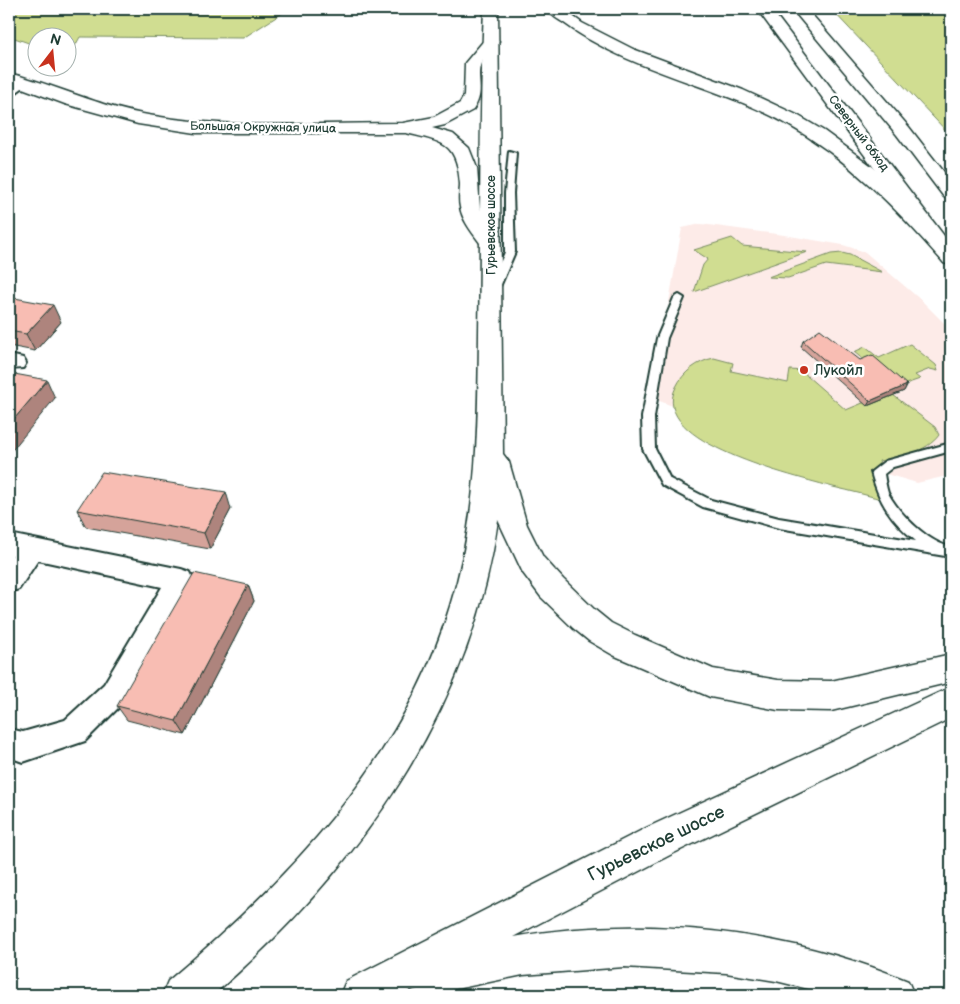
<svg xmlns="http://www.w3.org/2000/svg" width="960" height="1004" font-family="'Balsamiq Sans',sans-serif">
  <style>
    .built { fill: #fdebe8 }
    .green { fill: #d0dd91; stroke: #788d62 }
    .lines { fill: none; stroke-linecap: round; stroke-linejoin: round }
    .service-casing { stroke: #1f3d34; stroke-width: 4 }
    .minor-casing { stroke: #1f3d34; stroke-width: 4 }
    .secondary-casing { stroke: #1f3d34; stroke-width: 3 }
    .primary-casing { stroke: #1f3d34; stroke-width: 3 }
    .trunk-casing { stroke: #1f3d34; stroke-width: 3 }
    .service { fill: #fff; fill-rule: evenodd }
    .minor { fill: #fff; fill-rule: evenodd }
    .secondary { fill: #fff; fill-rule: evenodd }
    .primary { fill: #fff; fill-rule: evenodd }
    .trunk { fill: #fff; fill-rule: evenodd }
    .wall { fill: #d5a39a; stroke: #1f3d34 }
    .shaded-wall { fill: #ae847d; stroke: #1f3d34 }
    .building { fill: #f8bdb3; stroke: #1f3d34 }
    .poi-dot { fill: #c8321e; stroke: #fff; stroke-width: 2 }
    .labels { text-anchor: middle; stroke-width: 5; stroke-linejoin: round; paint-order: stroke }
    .far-street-label { font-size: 12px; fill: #1f3d34; stroke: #fff }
    .poi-label { font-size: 15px; fill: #1f3d34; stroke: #fff; text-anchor: start }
    .near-street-label { font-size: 18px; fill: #1f3d34; stroke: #fff }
  </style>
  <rect width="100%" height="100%" fill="#fff"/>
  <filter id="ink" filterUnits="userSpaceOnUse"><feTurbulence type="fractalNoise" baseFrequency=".02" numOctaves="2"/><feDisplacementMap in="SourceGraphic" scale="10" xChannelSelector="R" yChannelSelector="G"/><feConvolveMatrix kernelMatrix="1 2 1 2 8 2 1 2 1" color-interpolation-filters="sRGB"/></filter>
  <g filter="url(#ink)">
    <path class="built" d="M701,224L784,235L843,245L865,252L922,301L951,330V475L917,483L731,429L652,398L682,228Z"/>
    <g class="green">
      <path d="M9,9H289L243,38L80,37L69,57H68V38H38L37,46L9,36Z"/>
      <path d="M831,9H951V136Z"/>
      <path d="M732,238L742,246L807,252L694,292L703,265L708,259L694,250Z"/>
      <path d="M842,253L850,255L882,272L826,265L788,278L768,277L831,254Z"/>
      <path d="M910,344L936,365L938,371L930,369L915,375L920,379L897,387L854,352L865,347L879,358Z"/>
      <path d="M714,358L733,363L731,371L788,383L790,370L804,371L807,376L846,410L889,392L935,427L939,435C927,452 898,458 879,461L886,484L888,501C870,496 851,491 833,487C798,477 647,443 676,387C683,372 698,361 714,358Z"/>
    </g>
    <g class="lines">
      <g class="service-casing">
        <g id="service">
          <path d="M509,151L516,153L513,193L515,252L499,289L494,292L489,289L505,252V193Z"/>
          <path d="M679,295L684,298L667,338L654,417L655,449L670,479L711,500L779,518L916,541C891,521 879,502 871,472L885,461L951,443V451L893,467L884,474C885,480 886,487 888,493C899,514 929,543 951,547V557L779,528L703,507L662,485L643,449L642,417L657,338L674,298Z"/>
        </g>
      </g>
      <g class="minor-casing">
        <g id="minor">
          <path d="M22,79L29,83L14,94L9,95V85Z"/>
          <path d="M9,355L23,358L26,363L23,368L9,369Z"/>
          <path d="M9,534L181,569L190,572L194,580L124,702L85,741L23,762L9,757V729L23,732L65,720L104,684L162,587L38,560L19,589L9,592V560L12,555L9,554Z"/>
        </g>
      </g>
      <g class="secondary-casing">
        <path id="secondary" d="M491,36L499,41C494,48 484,55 481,63C475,79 486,91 473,110L445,125L432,128L453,134L469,148L477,168L480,209L500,243L497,247L490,249L483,247C475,236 462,221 460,207C458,199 460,192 460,184C457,141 442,142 406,133H196L138,124L65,104L9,83V73C56,85 100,107 148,115C231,130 319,123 403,123L434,117L460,103L464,96L465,63L486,38Z"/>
      </g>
      <g class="primary-casing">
        <g id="primary">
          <path d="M484,9H498L503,454L509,462L527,525L543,557L563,579L595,610L611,623L635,635L713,669L778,680L831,681L951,654V682L831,711L778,710L710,697L613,655L589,641L573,628L541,597L523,573L498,520C472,712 356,871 213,995H162L168,981C288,880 404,760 450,606C478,517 478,426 479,333C481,225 479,117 484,9Z"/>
          <path d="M547,9H563L582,23L633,49L743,90L797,115L824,131L873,167L917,209L951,246V265L944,263C897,209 848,158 785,123C715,84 630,72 564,23C558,19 550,15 547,9Z"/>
          <path d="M951,687V718L672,854L513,937C642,914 787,930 908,981L914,995H833L776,981L726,973L624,967L523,975L427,995L411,990L401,995H340L346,981L646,828Z"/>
        </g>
      </g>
      <g class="trunk-casing">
        <g id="trunk">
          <path d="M757,9H771L951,245V265L944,263Z"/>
          <path d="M792,9H807L909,127L951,181V199L944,197L897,135Z"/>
        </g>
      </g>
      <use href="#service" class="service"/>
      <use href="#minor" class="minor"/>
      <use href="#secondary" class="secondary"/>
      <use href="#primary" class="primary"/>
      <use href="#trunk" class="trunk"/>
    </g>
    <g class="wall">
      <path d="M9,297L61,322L35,351L9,346Z"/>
      <path d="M803,341L860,360L907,385L904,391L867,406L801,347Z"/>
      <path d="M231,509L210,549L86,527L77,510Z"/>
      <path d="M248,585L254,601L185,735L127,720L117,706Z"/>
    </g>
    <g class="shaded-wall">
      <path d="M53,305L61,322L35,351L26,334Z"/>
      <path d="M47,380L55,398L9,454V425Z"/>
      <path d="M907,385L904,391L867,406L870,401Z"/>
      <path d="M226,492L231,509L210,549L204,533Z"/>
      <path d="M248,585L254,601L185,735L176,721Z"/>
    </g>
    <g class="building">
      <path d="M9,297L53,305L26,334L9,331Z"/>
      <path d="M820,329L860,360L872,355L907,385L870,401L803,341Z"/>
      <path d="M9,373L47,380L9,425Z"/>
      <path d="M102,472L226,492L204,533L77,510Z"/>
      <path d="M194,573L248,585L176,721L117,706Z"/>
    </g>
  </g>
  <circle class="poi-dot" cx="804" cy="370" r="5"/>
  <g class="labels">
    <g class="far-street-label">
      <text transform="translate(263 127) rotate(1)" y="4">Большая Окружная улица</text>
      <text transform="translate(859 133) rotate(53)" y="4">Северный обход</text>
      <text transform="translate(491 225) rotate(-90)" y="4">Гурьевское шоссе</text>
    </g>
    <g class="poi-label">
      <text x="814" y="375">Лукойл</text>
    </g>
    <g class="near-street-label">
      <text transform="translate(656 843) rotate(-26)" y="6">Гурьевское шоссе</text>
    </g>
  </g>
  <rect width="960" height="1004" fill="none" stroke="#fff" stroke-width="30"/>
  <rect x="15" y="15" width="930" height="974" fill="none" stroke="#1f3d34" stroke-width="2" filter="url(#ink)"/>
  <g transform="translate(52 52) rotate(16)"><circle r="24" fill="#ffffff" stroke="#a5b1ae"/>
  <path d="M0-4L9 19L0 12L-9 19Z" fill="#c8321e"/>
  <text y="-8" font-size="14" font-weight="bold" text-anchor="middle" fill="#1f3d34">N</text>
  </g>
</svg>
